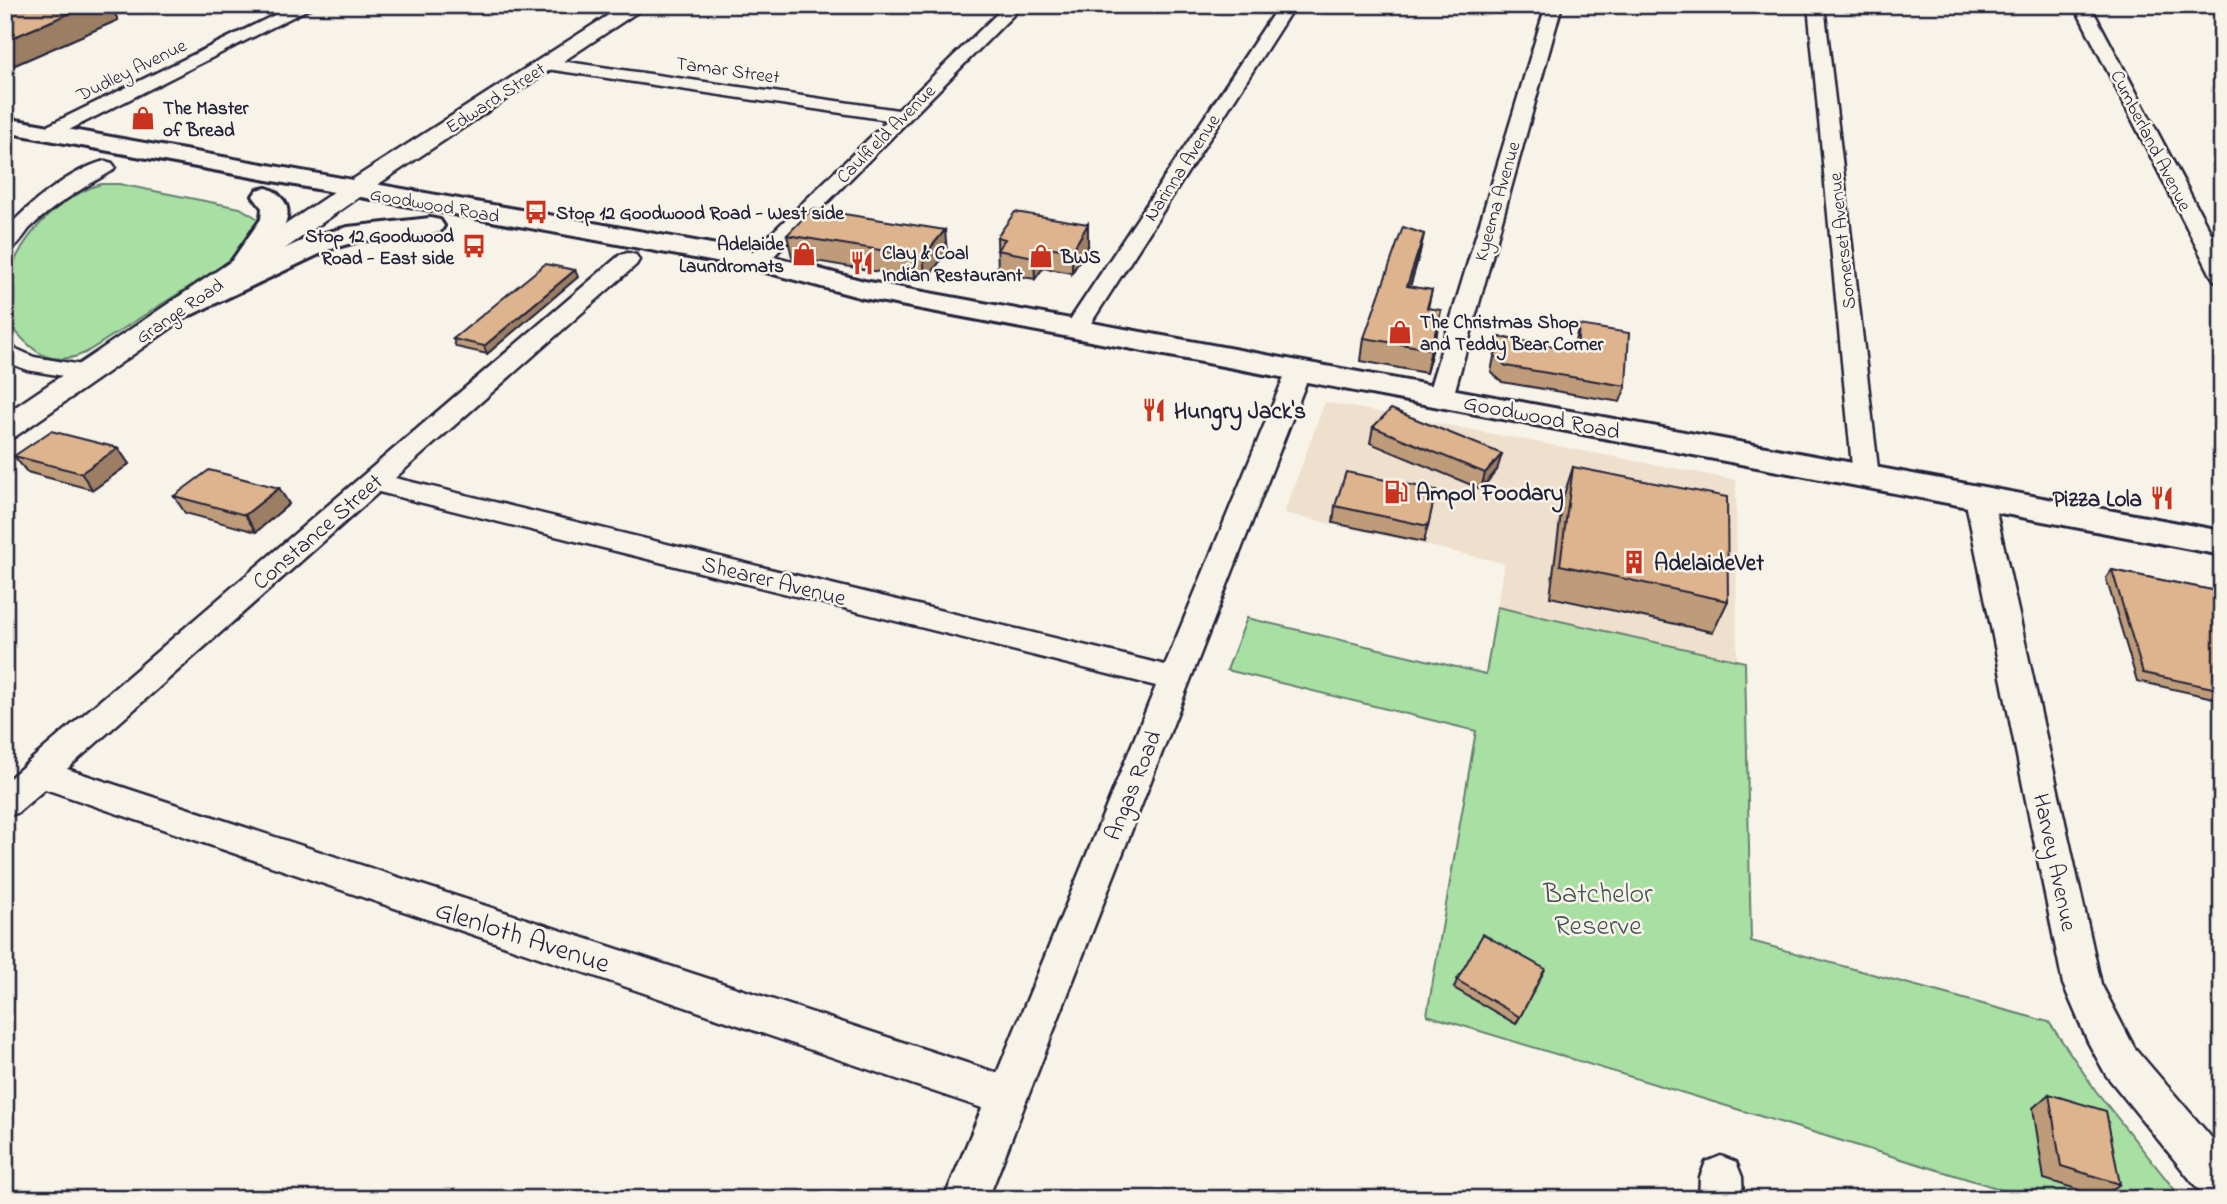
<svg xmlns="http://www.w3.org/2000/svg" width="2227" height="1204" font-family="'Indie Flower',sans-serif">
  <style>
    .built { fill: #efe0cd }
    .green { fill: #a8dfa3; stroke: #65806f; stroke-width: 2 }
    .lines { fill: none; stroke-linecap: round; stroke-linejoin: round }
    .minor-casing { stroke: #22223b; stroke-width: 5 }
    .tertiary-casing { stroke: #22223b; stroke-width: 5 }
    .secondary-casing { stroke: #22223b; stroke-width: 6 }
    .minor { fill: #f7f3e8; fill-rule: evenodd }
    .tertiary { fill: #f7f3e8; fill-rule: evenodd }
    .secondary { fill: #f7f3e8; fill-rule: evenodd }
    .wall { fill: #be9b79; stroke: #22223b; stroke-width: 2 }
    .shaded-wall { fill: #9b7e63; stroke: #22223b; stroke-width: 2 }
    .building { fill: #ddb48d; stroke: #22223b; stroke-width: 2 }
    .labels { text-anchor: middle; stroke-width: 5; stroke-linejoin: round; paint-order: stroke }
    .far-street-label { font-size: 19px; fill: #22223b; stroke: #f7f3e8 }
    .far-poi-label { font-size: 19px; font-weight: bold; fill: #22223b; stroke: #f7f3e8; text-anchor: start }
    .poi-label { font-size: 23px; font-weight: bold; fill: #22223b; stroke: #f7f3e8; text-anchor: start }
    .street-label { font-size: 23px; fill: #22223b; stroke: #f7f3e8 }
    .near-park-label { font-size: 28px; fill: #445155; stroke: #f7f3e8 }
    .near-street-label { font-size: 28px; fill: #22223b; stroke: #f7f3e8 }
  </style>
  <rect width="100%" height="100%" fill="#f7f3e8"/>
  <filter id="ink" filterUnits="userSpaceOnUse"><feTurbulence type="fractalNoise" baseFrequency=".0143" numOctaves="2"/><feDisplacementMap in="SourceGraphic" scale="14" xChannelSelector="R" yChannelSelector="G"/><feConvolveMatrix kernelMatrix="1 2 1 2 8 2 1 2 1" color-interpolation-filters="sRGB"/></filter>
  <g filter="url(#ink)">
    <path class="built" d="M1325,402L1736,480L1737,660L1497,607L1504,563L1284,513Z"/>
    <g class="green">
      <path d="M101,184H119L240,208L260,220L240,252L220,267L85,353C65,362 46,361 30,346C20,337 8,325 5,312C0,256 51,199 101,184Z"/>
      <path d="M1497,607L1745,662L1751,941L2049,1022L2096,1091L2182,1199H2033L1427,1015L1476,731L1227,670L1247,618L1486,674Z"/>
    </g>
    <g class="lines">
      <g class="minor-casing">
        <g id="minor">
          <path d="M295,5H316L55,137H41L39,133L41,129Z"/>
          <path d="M1006,5H1023L764,266H748L745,261L748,256L888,120L547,69L538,64L547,59L898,110Z"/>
          <path d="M1279,5H1295L1084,334H1068L1064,329Z"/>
          <path d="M1546,5H1562L1453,397L1449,402L1440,405L1431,402L1427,397Z"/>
          <path d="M1808,5H1824L1879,477L1876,483L1866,486L1856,483L1853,477Z"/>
          <path d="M2074,5H2090L2222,254V282L2214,280L2211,275Z"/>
          <path d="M105,161L112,163L115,167L112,171C83,188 53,205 29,229C22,238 16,249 5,251V231C27,205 72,169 105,161Z"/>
          <path d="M628,253L636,255L639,260L636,265L395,478L1165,665L1287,370L1290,365L1299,363L1308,365L1311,370L988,1199H944L982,1108L45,789L17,813L5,817V782L620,255ZM379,492L1156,686L997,1073L67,769Z"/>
          <path d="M5,344L34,357L88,366L97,368L100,373L97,378L88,380L27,370L5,361Z"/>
          <path d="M1979,489L1989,492L1993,498L2101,984L2134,1047L2222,1150V1199H2206L2106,1075L2088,1042L2063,984L1965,498L1969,492Z"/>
          <path d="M1721,1156L1736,1162L1742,1177L1743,1199H1699L1700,1177L1706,1162Z"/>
        </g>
      </g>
      <g class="tertiary-casing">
        <path id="tertiary" d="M624,5H648L362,195L16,436L5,439V414L344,185Z"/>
      </g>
      <g class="secondary-casing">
        <g id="secondary">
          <path d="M5,118L756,252L864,281L2222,531V555L863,298L754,269L5,132Z"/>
          <path d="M266,188C275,190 278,194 284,201C297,220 271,244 260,260L310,237L348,227L430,218L440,220L444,226L440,232L430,234L359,241L330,249L193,314L182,317L171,314L167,308L171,302L230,275L226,269L261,219L262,208L253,196L257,190Z"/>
        </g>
      </g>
      <use href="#minor" class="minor"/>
      <use href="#tertiary" class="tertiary"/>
      <use href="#secondary" class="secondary"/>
    </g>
    <g class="wall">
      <path d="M5,5L113,10L118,20L15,65L5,64Z"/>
      <path d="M1424,234L1419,256L1410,287L1432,290L1428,308L1437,333L1426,373L1361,361L1364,338Z"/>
      <path d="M787,235L947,252L926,280L792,257Z"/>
      <path d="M997,237L1088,246L1072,273L1043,268L1035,279L998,273Z"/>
      <path d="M578,277L487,354L456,347L453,339Z"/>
      <path d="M1579,325L1626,386L1620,402L1502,382L1491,372L1498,337L1574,350L1575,341Z"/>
      <path d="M1373,427L1497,470L1481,489L1370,443Z"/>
      <path d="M118,448L129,464L93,490L27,472L14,456Z"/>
      <path d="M1573,467L1728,601L1713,632L1550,597L1563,498Z"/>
      <path d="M279,488L289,504L256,532L185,513L174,496Z"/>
      <path d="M1436,490L1424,542L1333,523L1335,506Z"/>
      <path d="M2112,570L2222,592V700L2137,681L2106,578Z"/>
      <path d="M1545,969L1516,1024L1454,988L1457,980Z"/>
      <path d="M2049,1094L2120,1184L2102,1197L2044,1179L2033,1108Z"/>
    </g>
    <g class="shaded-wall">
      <path d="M89,5H125L113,10L118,20L15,65L5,49V41Z"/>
      <path d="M1088,224V246L1072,273V251Z"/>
      <path d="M945,230L947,252L926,280L923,257Z"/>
      <path d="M1424,234L1419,256L1403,309L1407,286Z"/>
      <path d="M1042,246L1043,268L1035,279L1034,257Z"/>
      <path d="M575,270L578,277L487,354L484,346Z"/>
      <path d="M1441,310L1437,333L1426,373L1431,349Z"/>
      <path d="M118,448L129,464L93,490L81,473Z"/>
      <path d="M1502,454L1497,470L1481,489L1485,473Z"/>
      <path d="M279,488L289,504L256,532L245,515Z"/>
    </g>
    <g class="building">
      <path d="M5,5H89L5,41Z"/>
      <path d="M812,209L945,230L923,257L787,235Z"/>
      <path d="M1015,212L1088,224L1072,251L1042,246L1034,257L997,250L1005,239L997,237Z"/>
      <path d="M1403,227L1424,234L1407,286L1432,290L1427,308L1441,310L1431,349L1364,338Z"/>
      <path d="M545,264L575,270L484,346L453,339Z"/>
      <path d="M1579,325L1629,333L1626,386L1506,366L1495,356L1498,337L1577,350Z"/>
      <path d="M1391,409L1502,454L1485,473L1373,427Z"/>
      <path d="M51,431L118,448L81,473L14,456Z"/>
      <path d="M1573,467L1727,497L1728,601L1560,565Z"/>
      <path d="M209,470L279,488L245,515L174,496Z"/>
      <path d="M1346,472L1436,490L1428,526L1335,506Z"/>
      <path d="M2112,570L2222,592V690L2143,673Z"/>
      <path d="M1483,934L1545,969L1520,1017L1457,980Z"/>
      <path d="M2049,1094L2106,1111L2120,1184L2061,1166Z"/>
    </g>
  </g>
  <defs>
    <g id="shop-bare" transform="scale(1.89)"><path d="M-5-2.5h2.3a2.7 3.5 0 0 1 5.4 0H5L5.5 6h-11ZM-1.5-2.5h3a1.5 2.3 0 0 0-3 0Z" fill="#c8321e" stroke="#f7f3e8" stroke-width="2.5" paint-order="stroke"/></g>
    <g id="bus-bare" transform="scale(1.89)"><path d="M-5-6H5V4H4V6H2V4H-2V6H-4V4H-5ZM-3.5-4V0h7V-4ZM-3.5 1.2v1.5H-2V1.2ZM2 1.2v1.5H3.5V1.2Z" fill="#c8321e" stroke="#f7f3e8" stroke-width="2.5" paint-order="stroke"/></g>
    <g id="restaurant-bare" transform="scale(1.89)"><path d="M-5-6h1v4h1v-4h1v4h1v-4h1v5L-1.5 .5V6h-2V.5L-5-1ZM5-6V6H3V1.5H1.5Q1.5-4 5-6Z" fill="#c8321e" stroke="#f7f3e8" stroke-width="2.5" paint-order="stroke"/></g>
    <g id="fuel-bare" transform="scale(1.89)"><path d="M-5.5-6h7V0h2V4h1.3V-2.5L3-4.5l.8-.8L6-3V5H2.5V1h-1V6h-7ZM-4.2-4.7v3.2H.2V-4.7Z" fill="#c8321e" stroke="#f7f3e8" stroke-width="2.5" paint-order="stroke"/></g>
    <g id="building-bare" transform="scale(1.89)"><path d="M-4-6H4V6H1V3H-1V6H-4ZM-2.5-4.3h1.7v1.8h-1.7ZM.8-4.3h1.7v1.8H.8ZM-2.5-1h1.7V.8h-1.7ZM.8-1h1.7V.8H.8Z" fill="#c8321e" stroke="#f7f3e8" stroke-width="2.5" paint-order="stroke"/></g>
  </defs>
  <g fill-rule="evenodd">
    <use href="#shop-bare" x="143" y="118"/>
    <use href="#bus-bare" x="536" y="212"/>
    <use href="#bus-bare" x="474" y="246"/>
    <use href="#shop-bare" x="804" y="254"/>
    <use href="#shop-bare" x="1041" y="256"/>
    <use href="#restaurant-bare" x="862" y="263"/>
    <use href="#shop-bare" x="1400" y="332"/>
    <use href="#restaurant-bare" x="1154" y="410"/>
    <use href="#fuel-bare" x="1396" y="492"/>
    <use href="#restaurant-bare" x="2162" y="498"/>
    <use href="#building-bare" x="1634" y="562"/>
  </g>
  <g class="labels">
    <g class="far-street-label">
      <text transform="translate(131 69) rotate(-26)" y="7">Dudley Avenue</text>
      <text transform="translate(728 69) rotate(8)" y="7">Tamar Street</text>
      <text transform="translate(495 97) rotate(-33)" y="7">Edward Street</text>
      <text transform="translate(885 133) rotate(-45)" y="7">Caulfield Avenue</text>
      <text transform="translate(2152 140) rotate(63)" y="7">Cumberland Avenue</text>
      <text transform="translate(1181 167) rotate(-57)" y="7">Narinna Avenue</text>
      <text transform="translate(1496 201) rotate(-74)" y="7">Kyeema Avenue</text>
      <text transform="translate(435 204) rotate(10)" y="7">Goodwood Road</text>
      <text transform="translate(1841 241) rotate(-96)" y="7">Somerset Avenue</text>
      <text transform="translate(179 310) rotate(-34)" y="7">Grange Road</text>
    </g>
    <g class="far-poi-label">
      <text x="163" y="114">The Master<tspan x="163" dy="22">of Bread</tspan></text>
      <text x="556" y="219">Stop 12 Goodwood Road - West side</text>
      <text x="454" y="242" text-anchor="end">Stop 12 Goodwood<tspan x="454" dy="22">Road - East side</tspan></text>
      <text x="784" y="250" text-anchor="end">Adelaide<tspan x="784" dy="22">Laundromats</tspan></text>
      <text x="882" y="259">Clay &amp; Coal<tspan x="882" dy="22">Indian Restaurant</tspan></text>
      <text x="1061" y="263">BWS</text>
      <text x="1420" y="328">The Christmas Shop<tspan x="1420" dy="22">and Teddy Bear Corner</tspan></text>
    </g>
    <g class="poi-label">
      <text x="1174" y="418">Hungry Jack's</text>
      <text x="1416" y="500">Ampol Foodary</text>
      <text x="2142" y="506" text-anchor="end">Pizza Lola</text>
      <text x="1654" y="570">AdelaideVet</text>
    </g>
    <g class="street-label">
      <text transform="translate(1542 416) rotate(11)" y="8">Goodwood Road</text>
      <text transform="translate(317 531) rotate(-41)" y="8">Constance Street</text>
      <text transform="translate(774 580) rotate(14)" y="8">Shearer Avenue</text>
      <text transform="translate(1132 785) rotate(-68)" y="8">Angas Road</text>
      <text transform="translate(2056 862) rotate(78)" y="8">Harvey Avenue</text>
    </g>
    <g class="near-park-label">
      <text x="1598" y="902">Batchelor<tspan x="1598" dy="32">Reserve</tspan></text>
    </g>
    <g class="near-street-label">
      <text transform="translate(523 935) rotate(18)" y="10">Glenloth Avenue</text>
    </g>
  </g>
  <rect width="2227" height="1204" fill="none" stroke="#f7f3e8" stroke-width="28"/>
  <rect x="14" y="14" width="2199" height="1176" fill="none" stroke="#22223b" stroke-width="2.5" filter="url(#ink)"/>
</svg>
